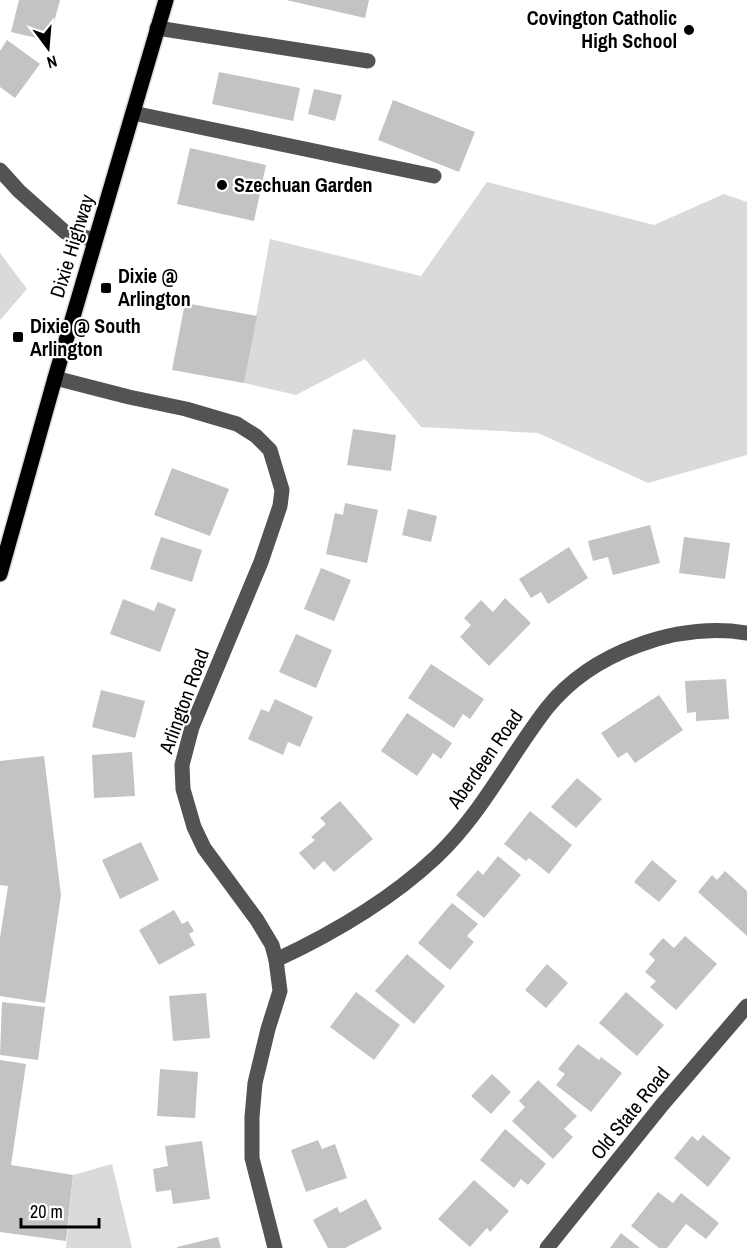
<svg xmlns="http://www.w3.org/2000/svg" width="747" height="1248" font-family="'Archivo Narrow',sans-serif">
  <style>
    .green { fill: #dadada }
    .building { fill: #c3c3c3 }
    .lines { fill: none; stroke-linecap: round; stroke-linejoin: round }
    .major-casing { stroke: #dbdbdb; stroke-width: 18 }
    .minor { stroke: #535353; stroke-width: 15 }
    .major { stroke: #000; stroke-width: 15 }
    .poi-dot { fill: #000; stroke: #fff; stroke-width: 2 }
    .labels { text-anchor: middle; stroke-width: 4.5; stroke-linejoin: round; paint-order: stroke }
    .poi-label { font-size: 20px; font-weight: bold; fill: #000; stroke: #fff; text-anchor: start }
    .street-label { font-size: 20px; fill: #000; stroke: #fff }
  </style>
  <rect width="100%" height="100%" fill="#fff"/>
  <g class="green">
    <path d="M487,182L654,225L724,194L747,202V455L648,483L538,433L421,427L365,359L296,395L244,383L270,239L421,276Z"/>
    <path d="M0,253L27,289L0,320Z"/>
    <path d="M112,1164L132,1248H66L73,1175Z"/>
  </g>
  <g class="building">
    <path d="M19,0H60L49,41L11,32Z"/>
    <path d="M286,0H369L365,18Z"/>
    <path d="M7,40L40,64L15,98L0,87V51Z"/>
    <path d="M219,72L300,88L293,121L212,104Z"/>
    <path d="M314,89L342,95L335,121L308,114Z"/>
    <path d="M393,100L475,132L459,172L378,140Z"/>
    <path d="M190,148L266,165L254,221L177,204Z"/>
    <path d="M185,303L257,316L244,383L172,370Z"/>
    <path d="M353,429L396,435L391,471L347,465Z"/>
    <path d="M172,468L229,489L210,536L154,515Z"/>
    <path d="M345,503L378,510L367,563L326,554L335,513L343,515Z"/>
    <path d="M408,509L437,516L431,542L402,535Z"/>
    <path d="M650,525L660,563L613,575L608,557L593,561L588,541Z"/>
    <path d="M161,537L202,550L192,582L150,569Z"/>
    <path d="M684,537L730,543L725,579L679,573Z"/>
    <path d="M569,547L588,578L548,604L541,592L531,598L519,579Z"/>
    <path d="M321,568L351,580L334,621L304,609Z"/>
    <path d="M505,598L531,623L489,666L460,637L471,625L464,618L481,600L493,612Z"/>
    <path d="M123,599L154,611L158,602L176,609L160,652L110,634Z"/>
    <path d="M296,634L332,650L316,688L279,672Z"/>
    <path d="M431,664L484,699L470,719L463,714L454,728L408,698Z"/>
    <path d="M726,679L729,719L696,721V712L687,713L685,681Z"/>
    <path d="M101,690L145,701L135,738L92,727Z"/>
    <path d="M659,695L683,730L635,763L627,752L618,758L601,733Z"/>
    <path d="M275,699L313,717L300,747L288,742L283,755L248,739L261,709L269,712Z"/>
    <path d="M407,713L452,743L441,759L433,753L417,776L381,751Z"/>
    <path d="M132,752L135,796L94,798L92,755Z"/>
    <path d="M44,756L61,895L45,1003L0,996V938L8,886L0,885V761Z"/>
    <path d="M577,778L602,799L576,828L551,807Z"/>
    <path d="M340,801L373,839L334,872L324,861L314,870L299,853L315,840L311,837L326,824L320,818Z"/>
    <path d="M530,811L572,845L549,874L529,858L526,861L504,844Z"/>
    <path d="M141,842L159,880L120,899L102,860Z"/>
    <path d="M498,856L521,875L484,918L456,895L478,870L483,875Z"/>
    <path d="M652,860L677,881L659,902L634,882Z"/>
    <path d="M725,871L747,891V936L698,892L712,875L717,880Z"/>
    <path d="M452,903L478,924L467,936L474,942L450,970L418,943Z"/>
    <path d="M174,910L182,924L188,921L194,931L189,934L195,945L159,965L139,930Z"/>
    <path d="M685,936L717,964L676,1010L650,987L656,981L645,972L655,960L649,954L663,938L674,948Z"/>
    <path d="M407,954L445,986L414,1024L375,991Z"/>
    <path d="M547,964L568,983L546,1008L525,990Z"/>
    <path d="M356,992L400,1025L374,1060L330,1027Z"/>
    <path d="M626,992L664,1025L637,1056L599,1023Z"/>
    <path d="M206,993L210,1038L173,1041L169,996Z"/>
    <path d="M2,1002L45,1007L38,1060L0,1055Z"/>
    <path d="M578,1044L599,1060L601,1057L622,1073L591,1112L556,1085L565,1074L558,1069Z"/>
    <path d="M0,1060L26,1064L11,1165L73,1175L66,1241L0,1232Z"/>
    <path d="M160,1069L198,1072L195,1118L157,1116Z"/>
    <path d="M492,1074L511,1092L491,1114L471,1096Z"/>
    <path d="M538,1080L577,1116L564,1129L573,1137L553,1159L512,1121L525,1107L519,1101Z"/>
    <path d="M505,1129L546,1164L528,1185L521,1179L514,1188L480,1160Z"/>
    <path d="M703,1135L731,1158L708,1187L674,1158L692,1136L698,1141Z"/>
    <path d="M318,1140L322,1149L335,1144L347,1178L306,1192L291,1150Z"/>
    <path d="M202,1141L210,1199L173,1204L171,1190L156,1192L153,1169L168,1166L165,1146Z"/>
    <path d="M474,1180L509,1211L490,1232L487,1228L470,1247L438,1219Z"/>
    <path d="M658,1192L673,1203L681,1193L719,1223L706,1239L686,1224L667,1248H659L631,1226Z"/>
    <path d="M366,1199L382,1229L345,1248H328L313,1220L337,1207L340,1213Z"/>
    <path d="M621,1233L640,1248H610Z"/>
    <path d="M218,1237L221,1248H177V1247Z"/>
  </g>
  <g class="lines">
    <g class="major-casing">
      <path id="major" d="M0,574L55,378L166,0"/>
    </g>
    <g class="minor">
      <path d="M157,28L368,61"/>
      <path d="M133,113L434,176"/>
      <path d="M0,170L19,191L65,232L95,240"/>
      <path d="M55,378L129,397L186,409L237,424L256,436L270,450L282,490L280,506L261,562L192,727L182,765L183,789L194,827L204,848L257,920L272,945L276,960L280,991L268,1029L255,1083L252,1117V1158L275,1248"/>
      <path d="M276,960C334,933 389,901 436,857C481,815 509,757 547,708C592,652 677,622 747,633"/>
      <path d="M547,1248L662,1105L747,1006"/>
    </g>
    <use href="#major" class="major"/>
  </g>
  <g class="poi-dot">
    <circle cx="689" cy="30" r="6"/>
    <circle cx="222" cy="185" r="6"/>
    <rect x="100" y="282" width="12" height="12" rx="3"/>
    <rect x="12" y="331" width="12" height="12" rx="3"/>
  </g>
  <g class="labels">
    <g class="poi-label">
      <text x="677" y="25" text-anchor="end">Covington Catholic<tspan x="677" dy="23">High School</tspan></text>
      <text x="234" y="192">Szechuan Garden</text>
      <text x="118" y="283">Dixie @<tspan x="118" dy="23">Arlington</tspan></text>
      <text x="30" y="333">Dixie @ South<tspan x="30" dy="23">Arlington</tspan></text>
    </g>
    <g class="street-label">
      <text transform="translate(72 246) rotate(-73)" y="7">Dixie Highway</text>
      <text transform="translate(184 701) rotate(-70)" y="7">Arlington Road</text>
      <text transform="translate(485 759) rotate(-55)" y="7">Aberdeen Road</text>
      <text transform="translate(630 1113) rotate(-51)" y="7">Old State Road</text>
    </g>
  </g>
  <g transform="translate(48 48) rotate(164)" stroke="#ffffff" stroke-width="4.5" paint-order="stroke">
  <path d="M0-4.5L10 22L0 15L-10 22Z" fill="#000000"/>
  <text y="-9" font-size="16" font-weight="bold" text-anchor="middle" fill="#000000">N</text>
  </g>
  <path d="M21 1218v9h78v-9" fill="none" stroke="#000000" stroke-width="3"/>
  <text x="30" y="1218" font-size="18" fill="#000000" stroke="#ffffff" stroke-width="4.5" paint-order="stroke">20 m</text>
</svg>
